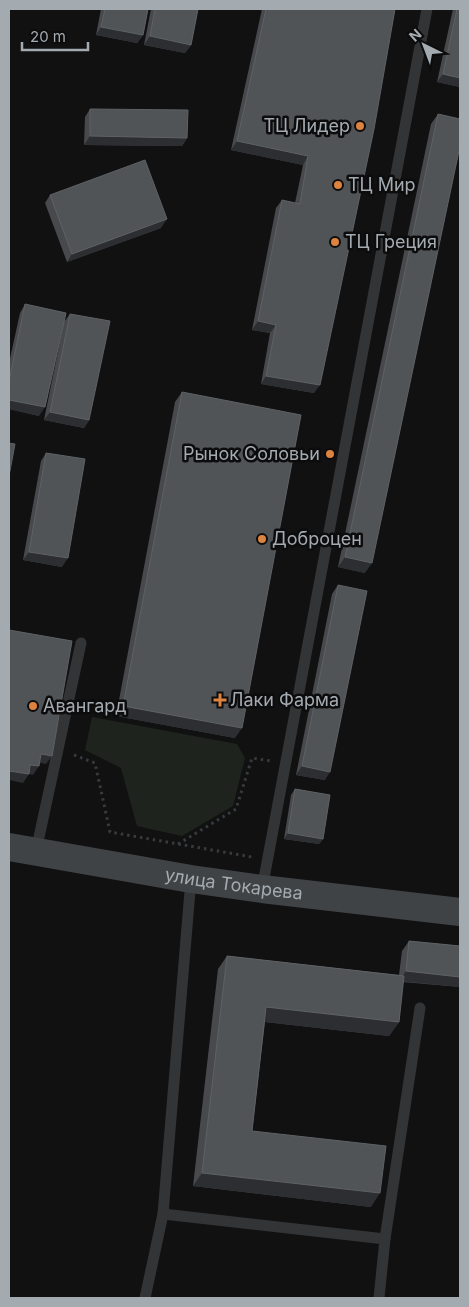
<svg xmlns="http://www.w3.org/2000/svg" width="469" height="1307" font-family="Inter,sans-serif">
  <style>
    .green { fill: #1e241d }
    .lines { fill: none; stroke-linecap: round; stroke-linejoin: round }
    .path { stroke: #383b3d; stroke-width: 3; stroke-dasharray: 2.5 4; stroke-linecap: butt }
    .lane { stroke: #323436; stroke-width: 11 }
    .secondary { stroke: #404346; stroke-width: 28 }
    .wall { fill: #47494d }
    .shaded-wall { fill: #2d2e31 }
    .building { fill: #515457; stroke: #5e6265 }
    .poi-dot { fill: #dc833f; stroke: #0c0c0d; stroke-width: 2 }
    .labels { text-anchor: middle; stroke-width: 5; stroke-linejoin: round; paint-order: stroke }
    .poi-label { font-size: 18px; fill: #a3abb1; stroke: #0c0c0d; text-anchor: start }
    .street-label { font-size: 18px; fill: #a3abb1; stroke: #0c0c0d }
  </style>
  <rect width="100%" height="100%" fill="#111112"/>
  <path class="green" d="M92,717L237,744L245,758L233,806L182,836L137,826L121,768L85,750Z"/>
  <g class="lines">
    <g class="path">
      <path d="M74,755L95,763L110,832L252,857"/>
      <path d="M178,844L236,809L252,758L271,761"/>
    </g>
    <g class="lane">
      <path d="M36,851L81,643"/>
      <path d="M262,889L427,9"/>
      <path d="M163,1214L385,1239"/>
      <path d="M145,1298L163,1214L191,879"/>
      <path d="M379,1298L385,1239L420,1008"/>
    </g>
    <path class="secondary" id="s1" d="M9,847L191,879L262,889L460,912"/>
  </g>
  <g class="wall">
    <path d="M101,9H148L143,35L137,43L96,35Z"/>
    <path d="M151,9H198L191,45L185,53L144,45Z"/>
    <path d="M262,9H395L314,393L261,384L270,333L252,330L276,208L282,200L295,203L303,165L231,150Z"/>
    <path d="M453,9H460V87L437,82Z"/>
    <path d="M90,109L187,138L182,146L84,145L85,117Z"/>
    <path d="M438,114L365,573L338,567L431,124Z"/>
    <path d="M50,195L161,228L67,262L45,203Z"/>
    <path d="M25,304L39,416L9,409V363L20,313Z"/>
    <path d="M70,314L89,420L84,428L44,420L64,322Z"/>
    <path d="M182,392L235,738L116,716L175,402Z"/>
    <path d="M46,453L62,567L23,560L41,461Z"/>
    <path d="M338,585L325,780L296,775L332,594Z"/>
    <path d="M295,789L323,839L319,844L284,839L291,795Z"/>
    <path d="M409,941L460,946V987L403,982L399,1022L389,1036L265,1022L252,1131L371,1207L193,1186L218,969L227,956L399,975L402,951Z"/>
  </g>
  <g class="shaded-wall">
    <path d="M101,27L143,35L137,43L96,35Z"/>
    <path d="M150,36L191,45L185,53L144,45Z"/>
    <path d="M443,74L460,78V87L437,82Z"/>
    <path d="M90,136L187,138L182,146L84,145Z"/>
    <path d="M237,141L308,156L303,165L231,150Z"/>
    <path d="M167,219L161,228L67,262L72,254Z"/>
    <path d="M258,321L276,325L270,333L252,330Z"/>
    <path d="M266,376L320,385L314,393L261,384Z"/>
    <path d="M9,400L45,407L39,416L9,409Z"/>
    <path d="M50,412L89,420L84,428L44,420Z"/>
    <path d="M29,552L68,558L62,567L23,560Z"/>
    <path d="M345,557L372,563L365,573L338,567Z"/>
    <path d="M123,706L242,728L235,738L116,716Z"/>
    <path d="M41,754L52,756L46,764L36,762Z"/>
    <path d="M30,765L39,766L33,775L25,773Z"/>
    <path d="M302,766L330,772L325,780L296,775Z"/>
    <path d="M9,771L29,774L23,783L9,780Z"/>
    <path d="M288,833L323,839L319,844L284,839Z"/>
    <path d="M406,971L460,977V987L399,981Z"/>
    <path d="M266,1007L399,1022L389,1036L257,1021Z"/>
    <path d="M202,1173L380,1193L371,1207L193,1186Z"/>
  </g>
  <g class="building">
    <path d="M105,9H148L143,35L101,27Z"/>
    <path d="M155,9H198L191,45L150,36Z"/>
    <path d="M266,9H395L374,129L320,385L266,376L276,325L258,321L282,200L300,204L308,156L237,141Z"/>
    <path d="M457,9H460V78L443,74Z"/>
    <path d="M90,109L188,110L187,138L90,136Z"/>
    <path d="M438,114L460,119V146L372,563L345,557Z"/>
    <path d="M145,160L167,219L72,254L50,195Z"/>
    <path d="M25,304L66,313L45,407L9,400V381Z"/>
    <path d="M70,314L110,321L89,420L50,412Z"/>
    <path d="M182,392L301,415L242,728L123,706Z"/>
    <path d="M9,443L15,444L9,476Z"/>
    <path d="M46,453L85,459L68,558L29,552Z"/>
    <path d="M338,585L367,591L330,772L302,766Z"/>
    <path d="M9,630L72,641L52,756L41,754L39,766L30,765L29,774L9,771Z"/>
    <path d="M295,789L330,795L323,839L288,833Z"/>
    <path d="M409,941L460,946V977L406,971Z"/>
    <path d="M227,956L404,976L399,1022L266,1007L252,1131L386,1146L380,1193L202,1173Z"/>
  </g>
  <g class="poi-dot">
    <circle cx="360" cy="126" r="5"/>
    <circle cx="338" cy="185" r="5"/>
    <circle cx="335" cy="242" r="5"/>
    <circle cx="330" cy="454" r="5"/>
    <circle cx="262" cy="539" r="5"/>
    <path d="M217.5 692.5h5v5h5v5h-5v5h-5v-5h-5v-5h5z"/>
    <circle cx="33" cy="706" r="5"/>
  </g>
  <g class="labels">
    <g class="poi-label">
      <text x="350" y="132" text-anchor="end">ТЦ Лидер</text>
      <text x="348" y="191">ТЦ Мир</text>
      <text x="345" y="248">ТЦ Греция</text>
      <text x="320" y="460" text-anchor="end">Рынок Соловьи</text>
      <text x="272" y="545">Доброцен</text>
      <text x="230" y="706">Лаки Фарма</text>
      <text x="43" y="712">Авангард</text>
    </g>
    <g class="street-label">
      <text dy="6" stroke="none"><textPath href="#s1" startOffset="228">улица Токарева</textPath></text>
    </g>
  </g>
  <rect width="469" height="1307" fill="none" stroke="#a3abb1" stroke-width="20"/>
  <g transform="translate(424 45) rotate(318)" stroke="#0c0c0d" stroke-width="4" paint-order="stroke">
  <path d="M0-4L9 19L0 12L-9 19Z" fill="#a3abb1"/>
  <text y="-8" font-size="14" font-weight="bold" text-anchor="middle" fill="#a3abb1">N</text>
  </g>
  <path d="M22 42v8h66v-8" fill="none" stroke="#a3abb1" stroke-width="2.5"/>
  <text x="30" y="42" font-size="15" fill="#a3abb1" stroke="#0c0c0d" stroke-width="4" paint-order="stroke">20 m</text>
</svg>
